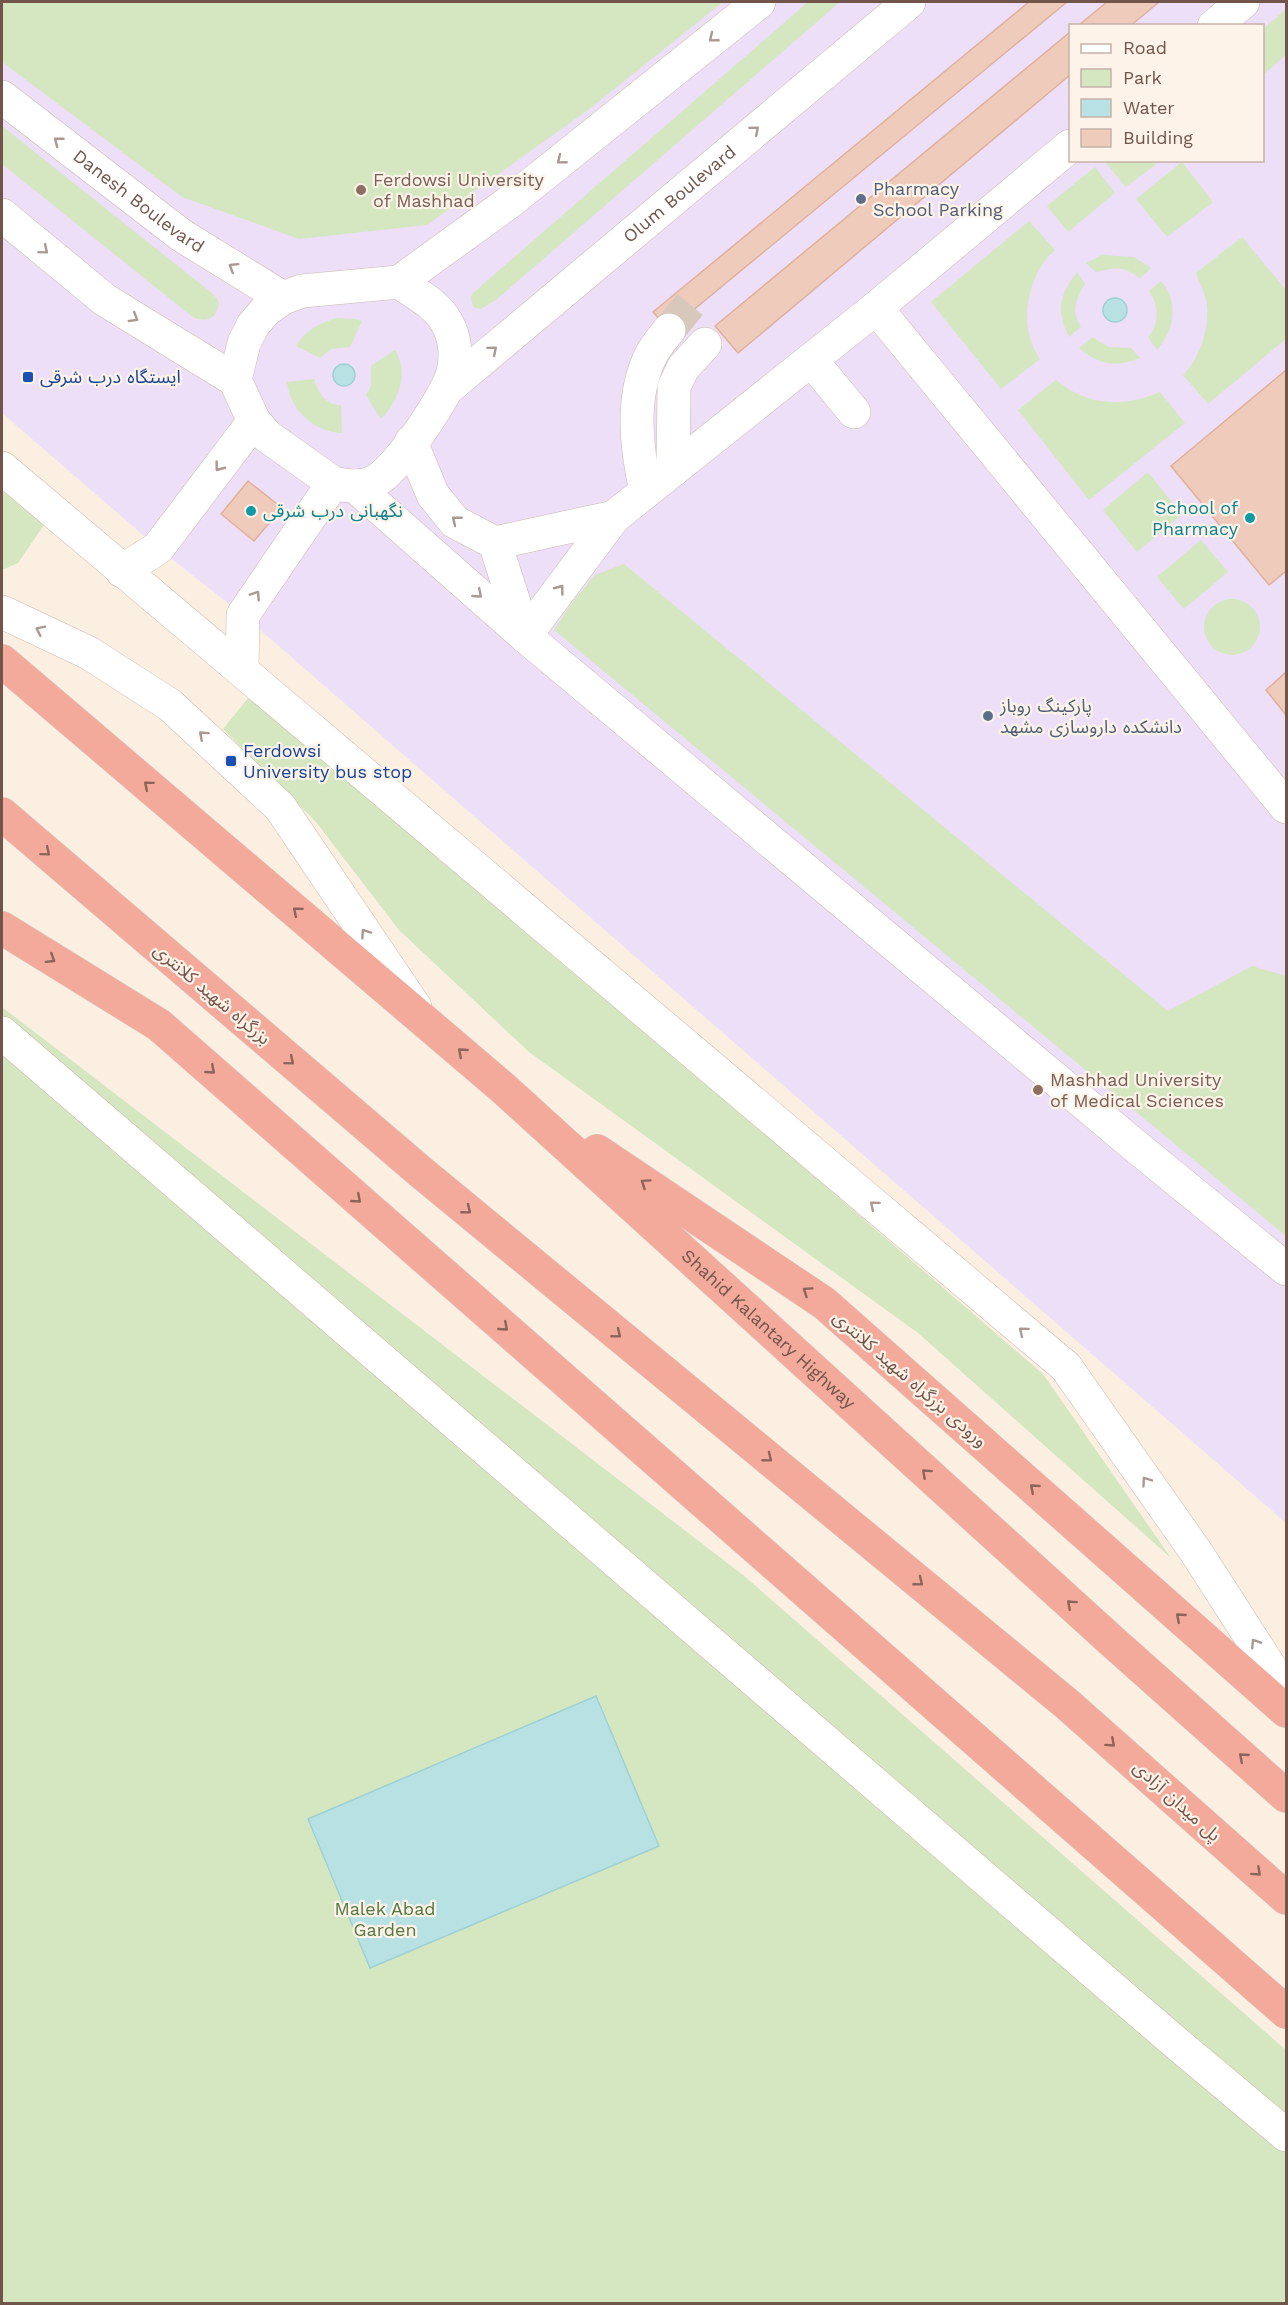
<svg xmlns="http://www.w3.org/2000/svg" width="1288" height="2305" font-family="'Work Sans','Noto Sans Arabic',sans-serif">
  <style>
    .education { fill: #ecdff7; fill-rule: evenodd }
    .green { fill: #d4e7c1 }
    .water { fill: #b8e1e3; stroke: #9ed1d4; stroke-width: 1.5 }
    .building { fill: #efcbbb; stroke: #e1b09c; stroke-width: 1.5 }
    .lines { fill: none; stroke-linecap: round; stroke-linejoin: round }
    .minor-tunnel { stroke: #d8c8bc; stroke-width: 33; stroke-dasharray: 33 16; stroke-linecap: butt }
    .minor-casing { stroke: #cdb8ac; stroke-width: 34 }
    .highway-casing { stroke: #d7cfcc; stroke-width: 34 }
    .minor { stroke: #fff; stroke-width: 33 }
    .highway { stroke: #f3aa9b; stroke-width: 33 }
    .oneway { stroke: #aa9892 }
    .oneway2 { stroke: #8b655a }
    .education-dot { fill: #8d6e63; stroke: #fef3e8; stroke-width: 2 }
    .service-dot { fill: #5c6f8a; stroke: #fef3e8; stroke-width: 2 }
    .transit-dot { fill: #1a4fb4; stroke: #fef3e8; stroke-width: 2 }
    .culture-dot { fill: #0f9aa8; stroke: #fef3e8; stroke-width: 2 }
    .labels { text-anchor: middle; stroke-width: 4.5; stroke-linejoin: round; paint-order: stroke }
    .education-label { font-size: 18px; fill: #785e54; stroke: #fef3e8; text-anchor: start }
    .service-label { font-size: 18px; fill: #4e5e75; stroke: #fef3e8; text-anchor: start }
    .street-label { font-size: 18px; fill: #71544a; stroke: #fef3e8 }
    .transit-label { font-size: 18px; fill: #164399; stroke: #fef3e8; text-anchor: start }
    .culture-label { font-size: 18px; fill: #0d838f; stroke: #fef3e8; text-anchor: end }
    .park-label { font-size: 18px; fill: #567742; stroke: #fef3e8 }
  </style>
  <rect width="100%" height="100%" fill="#fbefe2"/>
  <path class="education" d="M2,2H1286V1523L243,615L158,548L2,413ZM1070,26H1262V160H1070Z"/>
  <g class="green">
    <polygon points="2,2 723,2 588,110 427,225 299,239 182,197 2,62"/>
    <polygon points="808,2 840,2 496,300 481,309 473,307 471,298 473,293"/>
    <polygon points="1286,9 1286,55 1263,75 1263,29"/>
    <path d="M2,126L213,294L219,302C217,317 209,323 194,318L2,164Z"/>
    <polygon points="1104,161 1160,161 1126,187"/>
    <polygon points="1182,162 1213,202 1167,237 1136,199"/>
    <polygon points="1095,167 1115,193 1068,232 1047,206"/>
    <path d="M1029,221L1055,250C1027,274 1017,328 1040,359L1001,389L931,302Z"/>
    <path d="M1242,237L1286,290V339L1208,404L1183,375C1201,357 1211,324 1206,300C1204,291 1199,282 1196,273Z"/>
    <path d="M1102,255L1134,257L1151,268L1140,278C1123,266 1116,267 1096,272L1086,263Z"/>
    <path d="M1077,272L1085,284C1076,298 1071,312 1081,327L1069,337C1056,310 1059,296 1077,272Z"/>
    <path d="M1161,281C1179,302 1175,329 1157,350L1148,337C1160,324 1159,305 1149,291Z"/>
    <path d="M336,318L355,319L362,321L350,347L331,349L320,358L296,346C305,330 319,324 336,318Z"/>
    <path d="M1092,337L1109,347L1131,348L1140,358C1116,368 1099,365 1079,348Z"/>
    <path d="M395,350C409,373 399,401 381,419L366,395L371,386V366Z"/>
    <path d="M314,379C318,393 326,405 341,405L342,433C314,432 290,410 287,382Z"/>
    <path d="M1056,380C1087,406 1123,408 1160,392L1185,423L1089,500L1018,410Z"/>
    <polygon points="1148,472 1182,515 1137,552 1103,510"/>
    <polygon points="2,484 46,522 18,563 2,570"/>
    <polygon points="1201,540 1228,572 1184,609 1157,577"/>
    <polygon points="624,564 1168,1011 1252,966 1286,976 1286,1236 554,630 571,604 595,575"/>
    <circle cx="1232" cy="627" r="28"/>
    <polygon points="253,692 1043,1374 1171,1558 918,1333 529,1052 399,930 316,822 223,729"/>
    <polygon points="2,1007 743,1575 1286,2050 1286,2303 2,2303"/>
  </g>
  <g class="water">
    <circle cx="1115" cy="310" r="12"/>
    <circle cx="344" cy="375" r="11"/>
    <polygon points="596,1696 659,1846 370,1968 308,1819"/>
  </g>
  <g class="building">
    <polygon points="1029,2 1067,2 669,330 653,312"/>
    <polygon points="1107,2 1159,2 1130,26 1078,26"/>
    <polygon points="1070,32 1070,75 738,353 715,326"/>
    <polygon points="1286,370 1286,571 1269,585 1171,466"/>
    <polygon points="248,481 282,508 254,541 221,514"/>
    <polygon points="1286,672 1286,715 1266,690"/>
  </g>
  <g class="lines">
    <polyline class="minor-tunnel" points="669,330 697,296"/>
    <g class="minor-casing">
      <g id="minor">
        <polyline points="1214,26 1243,2"/>
        <path id="s1" d="M2,97L181,235L283,298"/>
        <polyline points="2,215 105,300 235,380"/>
        <path d="M399,282C415,293 438,305 447,323C455,337 457,356 453,372C448,395 398,468 377,480C364,488 348,487 333,483L267,436L254,421L235,380L244,343L253,325L266,310L283,298L302,291Z"/>
        <polyline points="399,282 508,203 759,2"/>
        <polyline points="876,308 1286,807"/>
        <polyline points="811,360 854,412"/>
        <path id="s2" d="M448,388L909,2"/>
        <polyline points="411,442 433,495 455,522 495,543 524,634"/>
        <polyline points="2,468 1066,1367 1196,1552 1286,1692"/>
        <polyline points="673,470 674,387 683,368 705,344"/>
        <polyline points="355,486 525,636 1139,1149 1286,1269"/>
        <path d="M646,491C636,447 630,395 652,353C657,345 663,337 669,330"/>
        <polyline points="614,517 876,308 1070,146"/>
        <polyline points="495,543 614,517 525,636"/>
        <polyline points="122,571 158,548 254,421"/>
        <polyline points="2,612 89,653 170,705 280,807 415,1007"/>
        <polyline points="242,670 243,615 333,483"/>
        <polyline points="2,1033 1175,2042 1286,2135"/>
      </g>
    </g>
    <g class="highway-casing">
      <g id="highway">
        <path id="s3" d="M2,661L503,1088L1114,1643L1286,1796"/>
        <polyline points="2,814 422,1173 1067,1704 1286,1898"/>
        <polyline points="2,928 159,1025 1286,2012"/>
        <polyline points="597,1151 824,1303 1286,1711"/>
      </g>
    </g>
    <use href="#minor" class="minor"/>
    <use href="#highway" class="highway"/>
  </g>
  <defs><path id="oneway-chevron" d="M-2-3.5L2.5 0L-2 3.5" fill="none" stroke-width="1.6" stroke-linecap="round" stroke-linejoin="round" transform="scale(1.5)"/></defs>
  <g class="oneway">
    <use href="#oneway-chevron" transform="translate(713 38) rotate(141)"/>
    <use href="#oneway-chevron" transform="translate(755 130) rotate(-40)"/>
    <use href="#oneway-chevron" transform="translate(58 141) rotate(-142)"/>
    <use href="#oneway-chevron" transform="translate(561 160) rotate(141)"/>
    <use href="#oneway-chevron" transform="translate(44 250) rotate(40)"/>
    <use href="#oneway-chevron" transform="translate(233 267) rotate(-148)"/>
    <use href="#oneway-chevron" transform="translate(134 318) rotate(31)"/>
    <use href="#oneway-chevron" transform="translate(493 350) rotate(-40)"/>
    <use href="#oneway-chevron" transform="translate(219 467) rotate(127)"/>
    <use href="#oneway-chevron" transform="translate(456 520) rotate(-141)"/>
    <use href="#oneway-chevron" transform="translate(560 589) rotate(-53)"/>
    <use href="#oneway-chevron" transform="translate(478 594) rotate(41)"/>
    <use href="#oneway-chevron" transform="translate(256 595) rotate(-56)"/>
    <use href="#oneway-chevron" transform="translate(40 630) rotate(-154)"/>
    <use href="#oneway-chevron" transform="translate(203 735) rotate(-138)"/>
    <use href="#oneway-chevron" transform="translate(365 933) rotate(-124)"/>
    <use href="#oneway-chevron" transform="translate(874 1205) rotate(-140)"/>
    <use href="#oneway-chevron" transform="translate(1023 1331) rotate(-140)"/>
    <use href="#oneway-chevron" transform="translate(1146 1481) rotate(-125)"/>
    <use href="#oneway-chevron" transform="translate(1255 1643) rotate(-123)"/>
  </g>
  <g class="oneway2">
    <use href="#oneway-chevron" transform="translate(148 785) rotate(-140)"/>
    <use href="#oneway-chevron" transform="translate(46 852) rotate(40)"/>
    <use href="#oneway-chevron" transform="translate(297 911) rotate(-140)"/>
    <use href="#oneway-chevron" transform="translate(51 959) rotate(32)"/>
    <use href="#oneway-chevron" transform="translate(462 1052) rotate(-139)"/>
    <use href="#oneway-chevron" transform="translate(290 1061) rotate(40)"/>
    <use href="#oneway-chevron" transform="translate(211 1070) rotate(41)"/>
    <use href="#oneway-chevron" transform="translate(645 1183) rotate(-146)"/>
    <use href="#oneway-chevron" transform="translate(357 1199) rotate(41)"/>
    <use href="#oneway-chevron" transform="translate(467 1210) rotate(39)"/>
    <use href="#oneway-chevron" transform="translate(807 1291) rotate(-146)"/>
    <use href="#oneway-chevron" transform="translate(504 1327) rotate(41)"/>
    <use href="#oneway-chevron" transform="translate(617 1334) rotate(39)"/>
    <use href="#oneway-chevron" transform="translate(768 1458) rotate(39)"/>
    <use href="#oneway-chevron" transform="translate(926 1473) rotate(-138)"/>
    <use href="#oneway-chevron" transform="translate(1034 1488) rotate(-139)"/>
    <use href="#oneway-chevron" transform="translate(919 1582) rotate(39)"/>
    <use href="#oneway-chevron" transform="translate(1071 1604) rotate(-138)"/>
    <use href="#oneway-chevron" transform="translate(1180 1617) rotate(-139)"/>
    <use href="#oneway-chevron" transform="translate(1111 1743) rotate(42)"/>
    <use href="#oneway-chevron" transform="translate(1243 1757) rotate(-139)"/>
    <use href="#oneway-chevron" transform="translate(1257 1872) rotate(42)"/>
  </g>
  <g class="education-dot">
    <circle cx="361" cy="190" r="6"/>
    <circle cx="1038" cy="1090" r="6"/>
  </g>
  <g class="service-dot">
    <circle cx="861" cy="199" r="6"/>
    <circle cx="988" cy="716" r="6"/>
  </g>
  <g class="transit-dot">
    <rect x="22" y="371" width="12" height="12" rx="3"/>
    <rect x="225" y="755" width="12" height="12" rx="3"/>
  </g>
  <g class="culture-dot">
    <circle cx="251" cy="511" r="6"/>
    <circle cx="1250" cy="518" r="6"/>
  </g>
  <g class="labels">
    <g class="education-label">
      <text x="373" y="186">Ferdowsi University<tspan x="373" dy="21">of Mashhad</tspan></text>
      <text x="1050" y="1086">Mashhad University<tspan x="1050" dy="21">of Medical Sciences</tspan></text>
    </g>
    <g class="service-label">
      <text x="873" y="195">Pharmacy<tspan x="873" dy="21">School Parking</tspan></text>
      <text x="1000" y="712">پارکینگ روباز<tspan x="1000" dy="21">دانشکده داروسازی مشهد</tspan></text>
    </g>
    <g class="street-label">
      <text dy="6" stroke="none"><textPath href="#s2" startOffset="302">Olum Boulevard</textPath></text>
      <text dy="6" stroke="none"><textPath href="#s1" startOffset="172">Danesh Boulevard</textPath></text>
      <text transform="translate(212 994) rotate(40)" y="6">بزرگراه شهید کلانتری</text>
      <text dy="6" stroke="none"><textPath href="#s3" startOffset="1017">Shahid Kalantary Highway</textPath></text>
      <text transform="translate(910 1379) rotate(41)" y="6">ورودی بزرگراه شهید کلانتری</text>
      <text transform="translate(1177 1801) rotate(42)" y="6">پل میدان آزادی</text>
    </g>
    <g class="transit-label">
      <text x="40" y="383">ایستگاه درب شرقی</text>
      <text x="243" y="757">Ferdowsi<tspan x="243" dy="21">University bus stop</tspan></text>
    </g>
    <g class="culture-label">
      <text x="1238" y="514">School of<tspan x="1238" dy="21">Pharmacy</tspan></text>
      <text x="263" y="517" text-anchor="start">نگهبانی درب شرقی</text>
    </g>
    <g class="park-label">
      <text x="385" y="1915">Malek Abad<tspan x="385" dy="21">Garden</tspan></text>
    </g>
  </g>
  <rect width="1288" height="2305" fill="none" stroke="#71544a" stroke-width="6"/>
  <rect x="1069" y="24" width="195" height="138" fill="#fef3e8" stroke="#c6b3a9" stroke-width="1.5"/>
  <rect x="1081" y="44" width="30" height="9" fill="#ffffff" stroke="#c6b3a9" stroke-width="1.5"/>
  <text x="1123" y="54" font-size="18" fill="#71544a">Road</text>
  <rect x="1081" y="69" width="30" height="18" fill="#d4e7c1" stroke="#c6b3a9" stroke-width="1.5"/>
  <text x="1123" y="84" font-size="18" fill="#71544a">Park</text>
  <rect x="1081" y="99" width="30" height="18" fill="#b8e1e3" stroke="#c6b3a9" stroke-width="1.5"/>
  <text x="1123" y="114" font-size="18" fill="#71544a">Water</text>
  <rect x="1081" y="129" width="30" height="18" fill="#efcbbb" stroke="#c6b3a9" stroke-width="1.5"/>
  <text x="1123" y="144" font-size="18" fill="#71544a">Building</text>
</svg>
